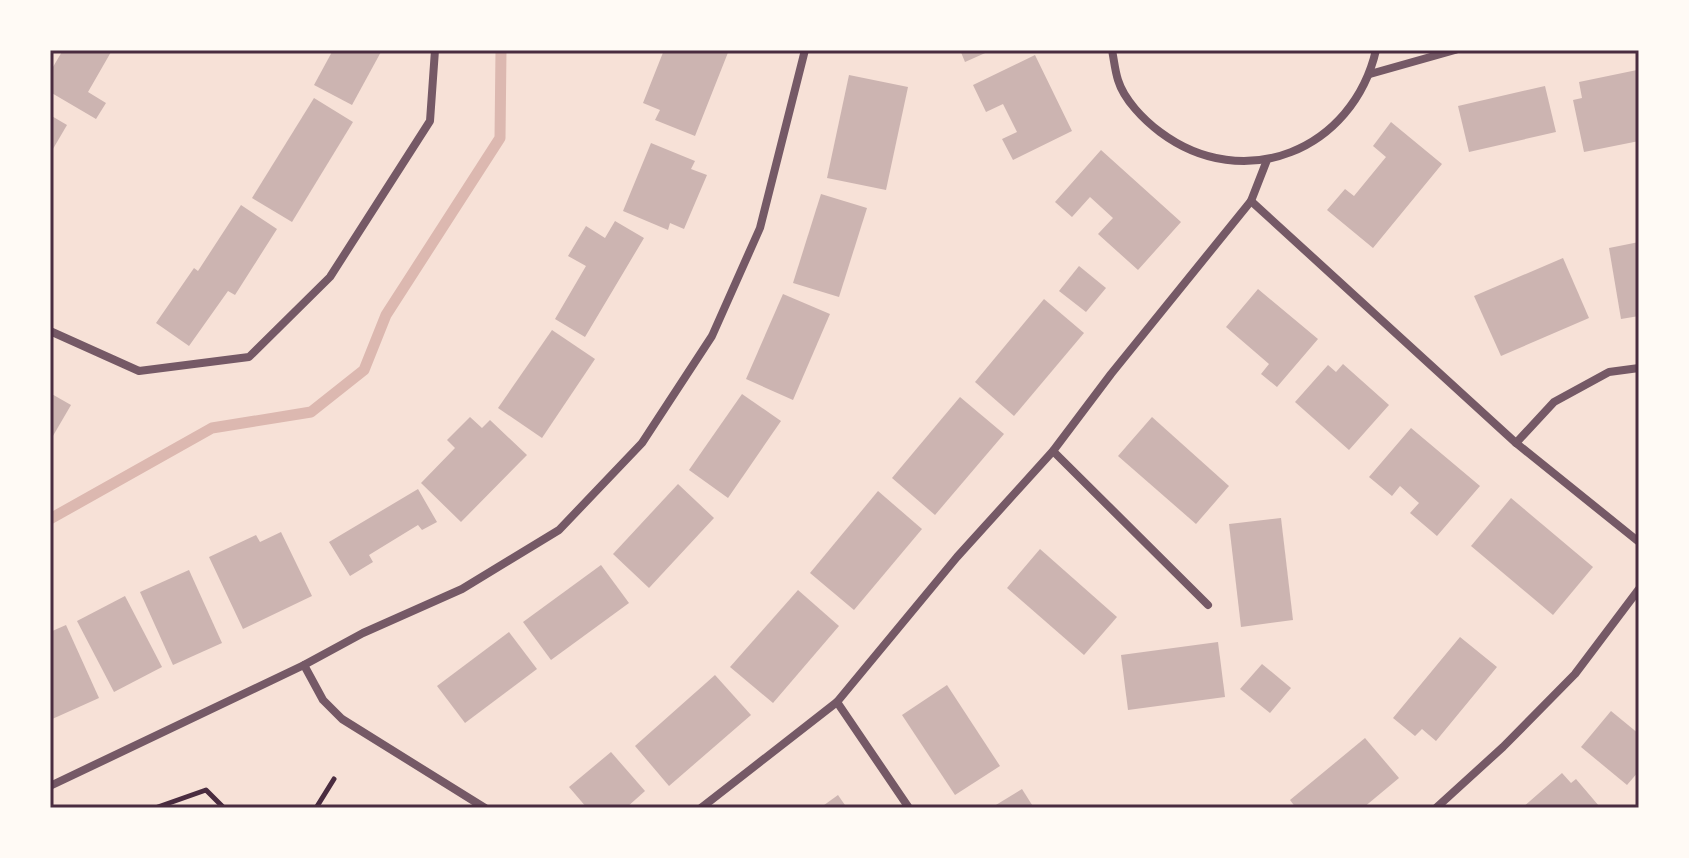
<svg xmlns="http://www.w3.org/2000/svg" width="1689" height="858" font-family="'Zilla Slab',serif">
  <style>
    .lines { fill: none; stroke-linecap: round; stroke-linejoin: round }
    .stream { stroke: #dcb8b0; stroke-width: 11 }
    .building { fill: #ccb4b1 }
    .path { stroke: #4a2c40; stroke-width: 5 }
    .minor { stroke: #755966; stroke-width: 8 }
    .neatline { fill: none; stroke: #4a2c40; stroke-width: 3 }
  </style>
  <rect width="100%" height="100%" fill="#f7e1d7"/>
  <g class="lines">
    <polyline class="stream" points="50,519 212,428 311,412 364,370 386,315 500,138 501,50"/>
  </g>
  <g class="building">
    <polygon points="63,50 107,50 111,52 88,92 106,103 96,119 50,92 50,72"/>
    <polygon points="333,50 382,50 352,105 314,85"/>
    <polygon points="664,50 729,50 695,136 655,120 660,110 643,103"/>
    <polygon points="960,50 992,50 965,62"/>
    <polygon points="1035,55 1072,131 1013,160 1002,139 1017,132 1003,104 986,112 973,85"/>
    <polygon points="1637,70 1639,141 1584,152 1573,100 1582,98 1579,82"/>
    <polygon points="849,75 908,87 886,190 827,178"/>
    <polygon points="1545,86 1556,132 1469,152 1458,106"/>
    <polygon points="314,98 353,122 292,222 252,198"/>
    <polygon points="50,115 67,125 50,154"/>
    <polygon points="1391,122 1442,164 1373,248 1327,210 1345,189 1354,196 1386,157 1373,146"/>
    <polygon points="651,143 695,161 691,169 707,175 684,229 670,223 668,230 623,211"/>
    <polygon points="1101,150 1181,222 1138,270 1098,234 1113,218 1090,197 1072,217 1055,202"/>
    <polygon points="821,194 867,208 839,297 793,283"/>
    <polygon points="241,205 277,229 235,295 228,291 189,346 156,323 194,268 198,271"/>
    <polygon points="615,221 644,238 585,337 555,319 586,266 568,256 586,226 605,238"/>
    <polygon points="1639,242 1639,316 1621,319 1609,248"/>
    <polygon points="1563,258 1589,318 1501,356 1474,296"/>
    <polygon points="1079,266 1106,288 1086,312 1059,291"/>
    <polygon points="1258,289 1318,339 1277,387 1261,374 1269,364 1226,327"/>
    <polygon points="783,294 830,314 793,400 746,379"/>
    <polygon points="1044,299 1084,333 1014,416 975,382"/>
    <polygon points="552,330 595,359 542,438 498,408"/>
    <polygon points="1343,364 1389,405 1349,450 1295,402 1328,365 1336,372"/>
    <polygon points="50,393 71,405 50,441"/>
    <polygon points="742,394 781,421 728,498 689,470"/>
    <polygon points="960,397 1004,434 935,515 892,478"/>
    <polygon points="470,417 482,428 490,420 527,455 461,522 421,483 455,448 447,440"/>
    <polygon points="1152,417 1229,486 1196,524 1118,456"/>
    <polygon points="1411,428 1480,486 1437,536 1410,513 1419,503 1410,495 1400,486 1392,496 1369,477"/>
    <polygon points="678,484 714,518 649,588 613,554"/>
    <polygon points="418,489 437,522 422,530 418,525 369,555 373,562 350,576 329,542"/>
    <polygon points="878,491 922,529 854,610 810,573"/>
    <polygon points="1511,498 1593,567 1553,615 1471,546"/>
    <polygon points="1281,518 1293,620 1241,627 1229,524"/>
    <polygon points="281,532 312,596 243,629 209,557 256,535 260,542"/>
    <polygon points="1040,549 1117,617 1084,655 1007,588"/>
    <polygon points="601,565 629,603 551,660 523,622"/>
    <polygon points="189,570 222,643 173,665 140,592"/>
    <polygon points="798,590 839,626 773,703 730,667"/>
    <polygon points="125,596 162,667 114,692 77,621"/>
    <polygon points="66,625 99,698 50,720 50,632"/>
    <polygon points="509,632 537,669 465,723 437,686"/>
    <polygon points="1460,637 1497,667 1436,741 1422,729 1415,736 1393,718"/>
    <polygon points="1218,642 1225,697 1128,710 1121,655"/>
    <polygon points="1262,664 1291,688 1270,713 1240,689"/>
    <polygon points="715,675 751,715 669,786 635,746"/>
    <polygon points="947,685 1000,766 955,795 902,715"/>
    <polygon points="1611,711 1639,734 1639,771 1627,785 1581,747"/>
    <polygon points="1365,738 1399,778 1363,808 1296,808 1290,800"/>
    <polygon points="611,752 645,791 626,808 587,808 569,787"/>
    <polygon points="1562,773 1571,783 1576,779 1599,806 1522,808"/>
    <polygon points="1022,789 1034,808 991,808"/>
    <polygon points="838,795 847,808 820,808"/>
  </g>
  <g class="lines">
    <g class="path">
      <polyline points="155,808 206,790 224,808"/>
      <polyline points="316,808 334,779"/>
    </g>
    <g class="minor">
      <path d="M1112,50C1114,60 1115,71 1118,80C1124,100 1144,120 1160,132C1244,195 1353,150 1376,50"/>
      <polyline points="1370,74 1455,50"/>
      <polyline points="1251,201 1516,443 1639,542"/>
      <polyline points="50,331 139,371 249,357 330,277 430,121 435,50"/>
      <polyline points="1516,443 1554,402 1609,372 1639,368"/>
      <polyline points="1053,451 1208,605"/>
      <polyline points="304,665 363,633 462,589 559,530 642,443 712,336 760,228 805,50"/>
      <polyline points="837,702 909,808"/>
      <polyline points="50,786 304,665 323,700 342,719 485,808"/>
      <polyline points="701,808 837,702 957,557 1053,451 1111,374 1251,201 1267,160"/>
      <polyline points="1436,808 1503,747 1575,674 1639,589"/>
    </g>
  </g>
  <rect width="1689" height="858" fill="none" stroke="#fffaf5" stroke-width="104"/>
  <rect x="52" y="52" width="1585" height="754" class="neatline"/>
</svg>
